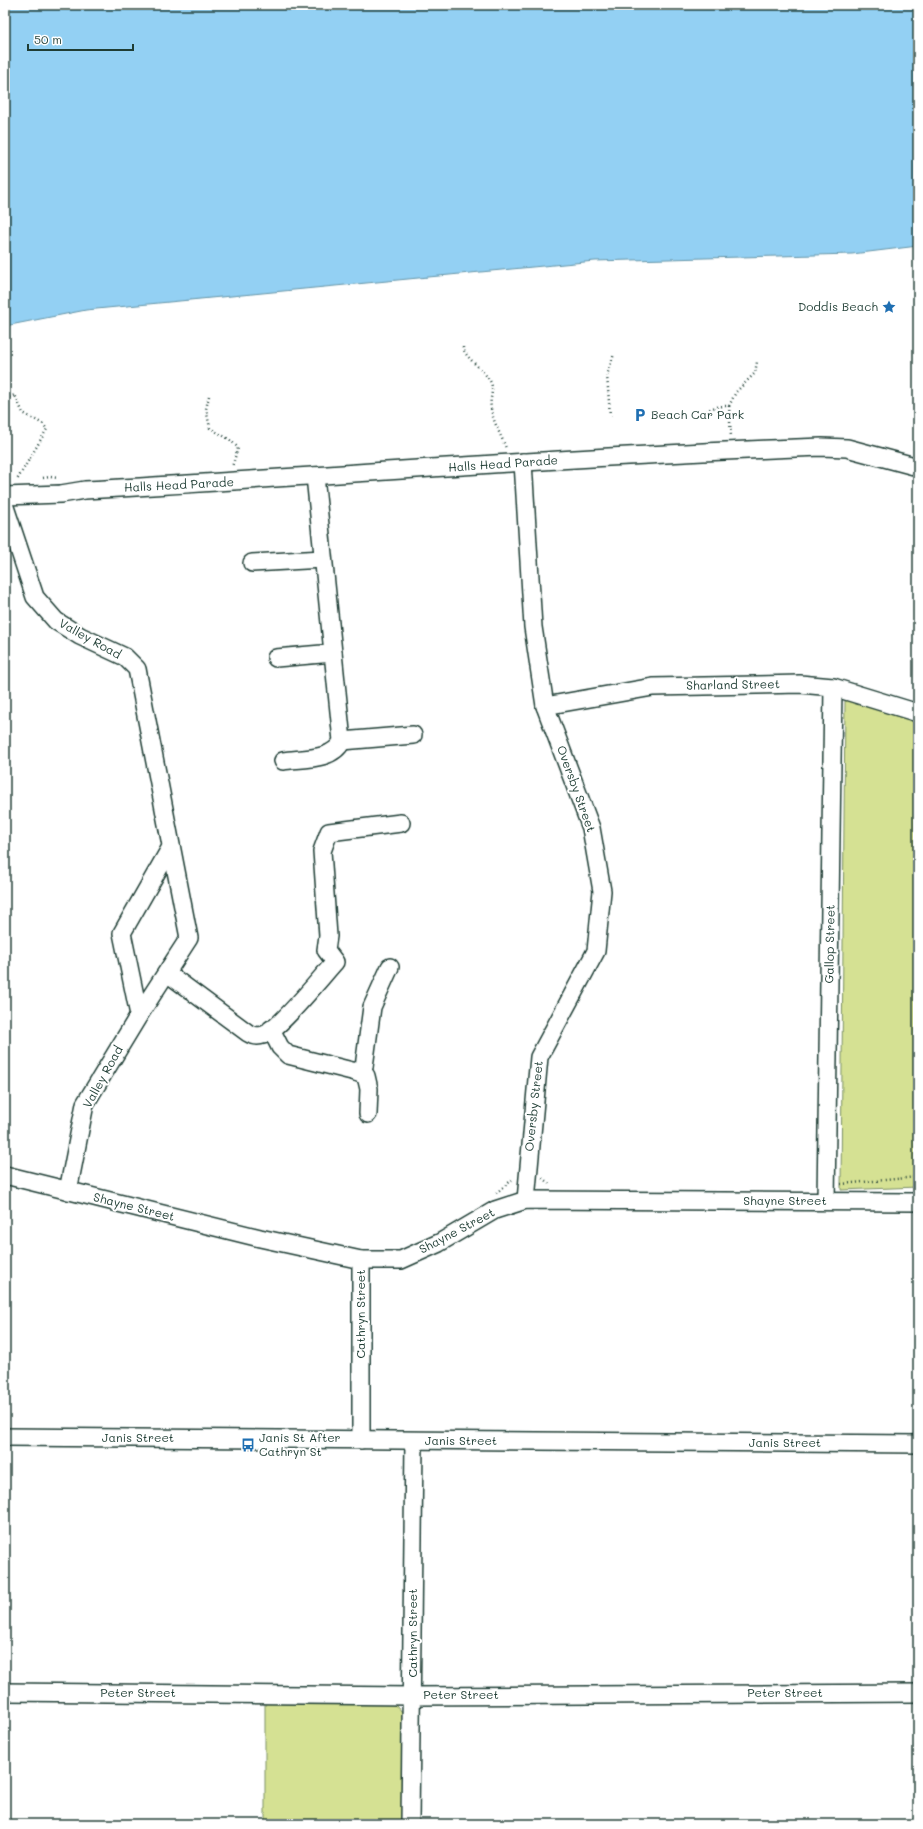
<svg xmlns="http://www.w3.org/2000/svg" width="923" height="1829" font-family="Mali,sans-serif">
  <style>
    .green { fill: #d5e193; stroke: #7a8f64 }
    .water { fill: #93d0f3; stroke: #6595a7 }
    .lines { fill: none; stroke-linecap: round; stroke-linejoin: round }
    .minor-casing { stroke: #1f3d34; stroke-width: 20 }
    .path { stroke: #1f3d34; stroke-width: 2.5; stroke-dasharray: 1 3; stroke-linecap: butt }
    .minor { stroke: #fff; stroke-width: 17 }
    .labels { text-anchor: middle; stroke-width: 4; stroke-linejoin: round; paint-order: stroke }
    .poi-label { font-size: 12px; fill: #1f3d34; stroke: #fff; text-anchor: start }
    .street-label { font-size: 12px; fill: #1f3d34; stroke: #fff }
  </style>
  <rect width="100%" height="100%" fill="#fff"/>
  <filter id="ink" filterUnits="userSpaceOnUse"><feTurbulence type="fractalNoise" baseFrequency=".025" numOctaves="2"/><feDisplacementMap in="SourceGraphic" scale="8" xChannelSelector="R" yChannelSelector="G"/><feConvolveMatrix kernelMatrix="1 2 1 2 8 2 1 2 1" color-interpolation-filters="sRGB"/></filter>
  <g filter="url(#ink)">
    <g class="green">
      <polygon points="845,697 918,720 918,1187 841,1190"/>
      <polygon points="265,1703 391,1704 396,1706 403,1714 404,1824 265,1824"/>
    </g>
    <polygon class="water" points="5,5 918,5 918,246 852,254 595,261 86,310 5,326"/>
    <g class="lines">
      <g class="minor-casing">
        <g id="minor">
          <polyline points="523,462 533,627 545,706 591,828 602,891 596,951 539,1057 526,1200"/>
          <path d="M5,496L61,494L85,490C331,476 576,456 822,447L847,448L918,467"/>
          <polyline points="5,507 35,597 56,621 80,636 125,657 137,669 189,938 139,1015 85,1104 68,1191"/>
          <polyline points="252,563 323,559"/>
          <polyline points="276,658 333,653"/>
          <polyline points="545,706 653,687 800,684 833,687 918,713"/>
          <polyline points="342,741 413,735"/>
          <path d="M283,761C302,758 333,761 342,741L315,476"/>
          <path d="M167,973L248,1033C253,1036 257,1037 263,1035C277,1032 323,975 335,962L326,950L328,936L322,851L329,832L401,823"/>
          <polyline points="139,1015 122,933 171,847"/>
          <polyline points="271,1029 280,1047 288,1055 356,1072 364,1067 372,1007 390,967"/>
          <polyline points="356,1072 366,1076 369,1089 368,1114"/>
          <polyline points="5,1175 260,1238 361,1260 401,1260 439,1243 495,1210 526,1200 918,1202"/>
          <polyline points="826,1201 833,687"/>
          <polyline points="361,1260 361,1440"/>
          <polyline points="5,1437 918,1444"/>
          <polyline points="5,1692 412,1696 918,1693"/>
          <polyline points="410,1824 414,1441"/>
        </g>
      </g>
      <g class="path">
        <path d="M463,347C464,357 484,370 490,381C495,390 489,398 491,408C493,422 501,435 506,448"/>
        <path d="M209,396L206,409L210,428C221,435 230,438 238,448L232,467"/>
        <polyline points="9,397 15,395 23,413 43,424 47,429 17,480"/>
        <polyline points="729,406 731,437"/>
        <path d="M703,414C710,407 719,406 729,406L736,392L755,373L757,362"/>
        <polyline points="610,416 607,375 614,354"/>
        <polyline points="43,478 50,477 58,478"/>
        <polyline points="542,1178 551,1185"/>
        <polyline points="841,1184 918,1177"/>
        <polyline points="496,1193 512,1180"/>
      </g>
      <use href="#minor" class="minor"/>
    </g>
  </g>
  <defs>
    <g id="sight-bare" transform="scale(1.08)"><path d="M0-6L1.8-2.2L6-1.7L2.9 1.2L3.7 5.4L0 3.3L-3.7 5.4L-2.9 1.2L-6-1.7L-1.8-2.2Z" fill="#1f6fb2" stroke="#fff" stroke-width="2.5" paint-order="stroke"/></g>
    <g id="parking-bare" transform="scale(1.08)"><path d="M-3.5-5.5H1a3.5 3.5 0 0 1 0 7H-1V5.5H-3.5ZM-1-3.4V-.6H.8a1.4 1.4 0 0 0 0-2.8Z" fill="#1f6fb2" stroke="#fff" stroke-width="2.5" paint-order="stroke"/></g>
    <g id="bus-bare" transform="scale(1.08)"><path d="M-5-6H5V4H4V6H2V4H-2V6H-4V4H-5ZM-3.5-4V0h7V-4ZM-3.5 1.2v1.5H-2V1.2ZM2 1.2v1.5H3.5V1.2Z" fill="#1f6fb2" stroke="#fff" stroke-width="2.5" paint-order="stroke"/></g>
  </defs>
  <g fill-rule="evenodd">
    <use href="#sight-bare" x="889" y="307"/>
    <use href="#parking-bare" x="640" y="415"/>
    <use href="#bus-bare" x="248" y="1445"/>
  </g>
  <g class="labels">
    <g class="poi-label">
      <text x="878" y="311" text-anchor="end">Doddis Beach</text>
      <text x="651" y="419">Beach Car Park</text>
      <text x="259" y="1442">Janis St After<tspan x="259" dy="14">Cathryn St</tspan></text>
    </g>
    <g class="street-label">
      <text transform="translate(503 464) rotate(-4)" y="4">Halls Head Parade</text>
      <text transform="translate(179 485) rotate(-3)" y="4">Halls Head Parade</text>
      <text transform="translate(90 639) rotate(29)" y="4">Valley Road</text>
      <text transform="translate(733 685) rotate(-1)" y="4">Sharland Street</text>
      <text transform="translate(576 789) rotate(70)" y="4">Oversby Street</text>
      <text transform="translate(830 944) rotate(-89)" y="4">Gallop Street</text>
      <text transform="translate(103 1077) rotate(-61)" y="4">Valley Road</text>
      <text transform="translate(534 1106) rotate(-84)" y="4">Oversby Street</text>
      <text x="785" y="1205">Shayne Street</text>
      <text transform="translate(134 1207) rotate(14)" y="4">Shayne Street</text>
      <text transform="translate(457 1231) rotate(-28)" y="4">Shayne Street</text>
      <text transform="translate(361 1314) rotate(-90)" y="4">Cathryn Street</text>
      <text x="138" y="1442">Janis Street</text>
      <text x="461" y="1445">Janis Street</text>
      <text x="785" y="1447">Janis Street</text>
      <text transform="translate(413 1633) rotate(-90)" y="4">Cathryn Street</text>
      <text x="138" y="1697">Peter Street</text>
      <text x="785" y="1697">Peter Street</text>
      <text x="461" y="1699">Peter Street</text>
    </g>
  </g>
  <rect width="923" height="1829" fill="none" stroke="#fff" stroke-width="20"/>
  <rect x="10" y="10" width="903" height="1809" fill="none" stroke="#1f3d34" stroke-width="1.5" filter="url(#ink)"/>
  <path d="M28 44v6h105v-6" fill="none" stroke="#1f3d34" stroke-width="2"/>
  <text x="34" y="44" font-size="12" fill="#1f3d34" stroke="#ffffff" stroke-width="3" paint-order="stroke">50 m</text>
</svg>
